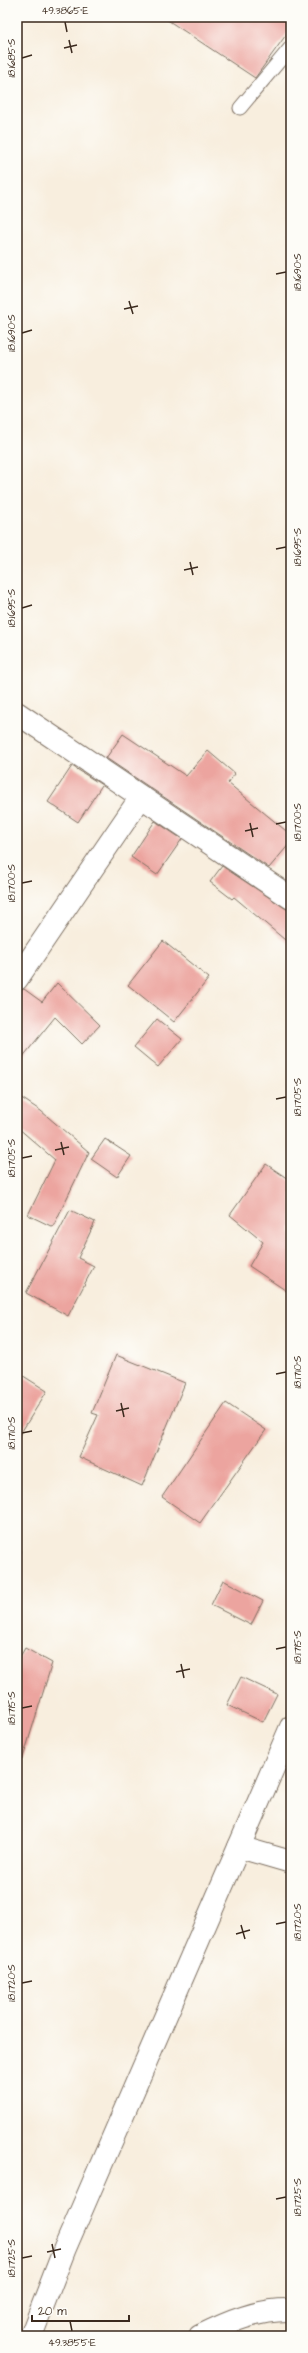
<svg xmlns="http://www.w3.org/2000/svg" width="308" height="2353" font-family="'Architects Daughter',sans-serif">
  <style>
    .building { fill: #eca49f }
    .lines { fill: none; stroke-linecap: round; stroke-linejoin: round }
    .service-casing { stroke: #7d6f61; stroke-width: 15 }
    .minor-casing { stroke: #7d6f61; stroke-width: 24 }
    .path { stroke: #7d6f61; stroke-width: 2.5; stroke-dasharray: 1 3; stroke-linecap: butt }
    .service { stroke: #fff; stroke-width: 13 }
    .minor { stroke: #fff; stroke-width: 22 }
    .ticks { fill: none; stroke: #3b2a1e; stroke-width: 1.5 }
    .neatline { fill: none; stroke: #3b2a1e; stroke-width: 1.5 }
    .ticks-label { font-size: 10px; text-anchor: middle; fill: #3b2a1e }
  </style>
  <rect width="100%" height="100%" fill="#fdfcf7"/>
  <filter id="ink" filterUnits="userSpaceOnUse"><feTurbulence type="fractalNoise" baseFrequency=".025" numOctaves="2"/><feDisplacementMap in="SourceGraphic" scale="8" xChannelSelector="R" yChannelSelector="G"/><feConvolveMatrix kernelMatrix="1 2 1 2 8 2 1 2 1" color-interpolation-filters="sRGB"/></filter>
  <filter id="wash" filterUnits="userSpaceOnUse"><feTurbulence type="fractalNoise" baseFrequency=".012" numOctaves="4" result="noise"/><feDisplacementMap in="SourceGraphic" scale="16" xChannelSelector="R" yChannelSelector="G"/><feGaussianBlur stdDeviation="0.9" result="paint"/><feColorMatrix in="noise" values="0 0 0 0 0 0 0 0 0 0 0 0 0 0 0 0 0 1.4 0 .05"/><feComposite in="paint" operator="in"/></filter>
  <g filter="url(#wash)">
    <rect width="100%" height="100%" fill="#f8eede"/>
    <g id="blocks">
      <g class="building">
        <polygon points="163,17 291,17 291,28 255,78"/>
        <polygon points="123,734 186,776 208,751 235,774 228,783 291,835 291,842 269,868 106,758"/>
        <polygon points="72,766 102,785 78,822 48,802"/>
        <polygon points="155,821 182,839 157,875 131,857"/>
        <polygon points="222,866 291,912 291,945 234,897 232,899 210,882"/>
        <polygon points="163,941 209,978 174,1022 128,985"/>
        <polygon points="57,983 100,1025 82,1044 55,1017 17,1064 17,991 24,989 42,1002"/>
        <polygon points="157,1019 182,1039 158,1067 134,1047"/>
        <polygon points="17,1095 41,1111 89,1152 53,1227 28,1215 55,1160 17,1127"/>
        <polygon points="105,1139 131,1156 117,1177 91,1159"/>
        <polygon points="266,1164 291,1181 291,1294 249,1266 263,1242 230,1215"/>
        <polygon points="70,1210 95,1222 78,1258 94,1266 68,1316 26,1293"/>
        <polygon points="116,1355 185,1383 142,1486 79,1457 98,1415 92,1413"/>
        <polygon points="17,1372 47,1391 17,1439"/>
        <polygon points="226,1403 266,1430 200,1523 162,1497"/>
        <polygon points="223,1580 263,1601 251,1625 211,1605"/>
        <polygon points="25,1648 52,1663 23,1758 17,1758 17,1662"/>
        <polygon points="241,1677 277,1694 263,1722 227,1705"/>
      </g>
    </g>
  </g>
  <g filter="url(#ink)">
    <use href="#blocks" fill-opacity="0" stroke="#7d6f61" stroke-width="1"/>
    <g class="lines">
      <g class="service-casing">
        <polyline id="service" points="240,108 291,47"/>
      </g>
      <g class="minor-casing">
        <g id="minor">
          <polyline points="17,713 291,898"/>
          <polyline points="17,979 141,797"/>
          <polyline points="239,1847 291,1862"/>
          <polyline points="31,2336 65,2248 291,1727"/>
          <path d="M200,2336C228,2322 259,2309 291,2310"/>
        </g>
      </g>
      <polyline class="path" points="17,1550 24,1553"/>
      <use href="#service" class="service"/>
      <use href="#minor" class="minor"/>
    </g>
  </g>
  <path class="ticks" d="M65,22L67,32M69,40L72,53M64,48L77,45M22,58L32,55M276,274L286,272M129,301L133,314M124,309L138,306M22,333L32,330M276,549L286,547M190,562L193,575M184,570L198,567M22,608L32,605M250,823L253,837M276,824L286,822M245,831L258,828M22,883L32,881M276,1099L286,1097M61,1142L64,1155M55,1150L69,1147M22,1158L32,1156M276,1374L286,1372M121,1403L124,1417M116,1411L129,1408M22,1433L32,1431M276,1649L286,1647M181,1664L184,1678M176,1672L190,1669M22,1708L32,1706M276,1924L286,1922M241,1925L245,1939M236,1934L250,1930M22,1983L32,1981M276,2199L286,2197M52,2244L55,2258M47,2252L61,2249M22,2258L32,2256M70,2321L72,2331"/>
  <rect width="308" height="2353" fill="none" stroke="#fdfcf7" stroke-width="44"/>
  <path d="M32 2315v6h97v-6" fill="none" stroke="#3b2a1e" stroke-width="2"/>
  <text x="38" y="2315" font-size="12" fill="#3b2a1e" stroke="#fdfcf7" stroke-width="3" paint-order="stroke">20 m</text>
  <rect x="22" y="22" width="264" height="2309" class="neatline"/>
  <g class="ticks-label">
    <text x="65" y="14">49.3865°E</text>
    <text transform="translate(11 58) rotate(-90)" y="4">18.1685°S</text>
    <text transform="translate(297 272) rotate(-90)" y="4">18.1690°S</text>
    <text transform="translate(11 333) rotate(-90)" y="4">18.1690°S</text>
    <text transform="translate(297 547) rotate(-90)" y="4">18.1695°S</text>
    <text transform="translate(11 608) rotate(-90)" y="4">18.1695°S</text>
    <text transform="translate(297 822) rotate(-90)" y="4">18.1700°S</text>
    <text transform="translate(11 883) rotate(-90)" y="4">18.1700°S</text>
    <text transform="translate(297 1097) rotate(-90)" y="4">18.1705°S</text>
    <text transform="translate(11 1158) rotate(-90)" y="4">18.1705°S</text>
    <text transform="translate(297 1372) rotate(-90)" y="4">18.1710°S</text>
    <text transform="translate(11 1433) rotate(-90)" y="4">18.1710°S</text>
    <text transform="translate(297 1647) rotate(-90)" y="4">18.1715°S</text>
    <text transform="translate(11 1708) rotate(-90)" y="4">18.1715°S</text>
    <text transform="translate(297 1922) rotate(-90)" y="4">18.1720°S</text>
    <text transform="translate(11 1983) rotate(-90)" y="4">18.1720°S</text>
    <text transform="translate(297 2197) rotate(-90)" y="4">18.1725°S</text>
    <text transform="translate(11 2258) rotate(-90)" y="4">18.1725°S</text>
    <text x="72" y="2346">49.3855°E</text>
  </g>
</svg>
